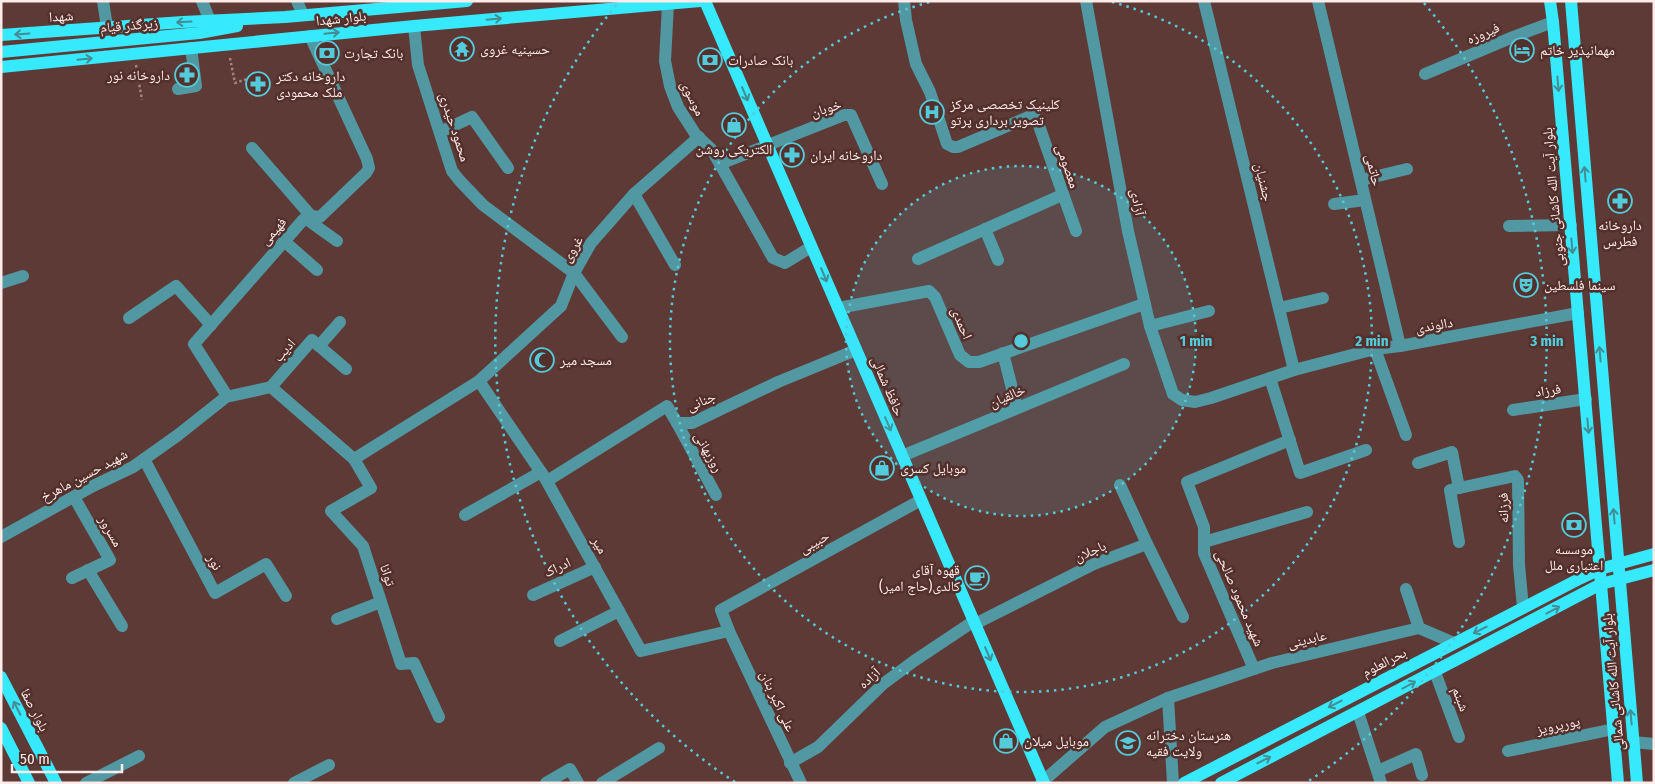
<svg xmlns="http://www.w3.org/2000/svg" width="1655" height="784" font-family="'Fira Sans Condensed','Noto Naskh Arabic',sans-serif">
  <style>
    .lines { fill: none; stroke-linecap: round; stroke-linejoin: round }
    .path { stroke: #a28582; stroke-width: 2.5; stroke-dasharray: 2.5 2.5; stroke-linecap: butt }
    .minor { stroke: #5198a2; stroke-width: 12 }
    .major { stroke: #37e9fd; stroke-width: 12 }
    .oneway { stroke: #458c94 }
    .ring { fill: none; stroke: #53cbda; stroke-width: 2.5; stroke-dasharray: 2.5 5 }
    .labels { text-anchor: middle; stroke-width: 5; stroke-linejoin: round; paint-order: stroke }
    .street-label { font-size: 14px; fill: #ffecea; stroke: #53302c }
    .poi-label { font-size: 14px; fill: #ffecea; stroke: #53302c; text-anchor: start }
    .centre { fill: #53cbda; stroke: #53302c; stroke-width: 2.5 }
    .ring-label { font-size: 15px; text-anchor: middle; font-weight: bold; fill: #53cbda; stroke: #53302c; stroke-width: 5; stroke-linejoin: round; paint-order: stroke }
  </style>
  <rect width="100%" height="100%" fill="#5e3a36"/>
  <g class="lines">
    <g class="path">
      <polyline points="230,58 235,83 253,77"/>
      <polyline points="136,65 142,100"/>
    </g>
    <g class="minor">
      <polyline points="103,1 107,27"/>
      <polyline points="202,1 210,21"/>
      <polyline points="297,1 303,15"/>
      <polyline points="904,1 906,20 916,64 930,92 947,144 953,147 958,147 1033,115 1037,120 1076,231"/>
      <polyline points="1086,1 1128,231 1150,326 1173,394 1182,400 1195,402 1211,398 1294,370 1375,349 1400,346 1578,313"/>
      <polyline points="1204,1 1294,370"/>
      <polyline points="1318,1 1400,346"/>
      <polyline points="668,4 665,61 670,86 678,107 696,135 712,150 773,258 785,263 811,247"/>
      <polyline points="414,26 418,65 452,171 460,181 483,205 574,273 622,337"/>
      <polyline points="1425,74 1513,37 1553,22"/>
      <polyline points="178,89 196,86 191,48"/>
      <polyline points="440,132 472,117 508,168"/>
      <polyline points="252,148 311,216"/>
      <polyline points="720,164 844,115 851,115 882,184"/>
      <polyline points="1361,180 1407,169"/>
      <polyline points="634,194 675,265"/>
      <polyline points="1334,204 1365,200"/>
      <polyline points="305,218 337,241"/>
      <polyline points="1509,226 1571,225"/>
      <polyline points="985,229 998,260"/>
      <polyline points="284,241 317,270"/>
      <polyline points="918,259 1062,195"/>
      <polyline points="1,283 23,276"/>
      <polyline points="838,308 929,291 935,297 960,355 969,362 979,362 1144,304"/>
      <polyline points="1279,308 1323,298"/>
      <polyline points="129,318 176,286 211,325"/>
      <polyline points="1150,326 1209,311"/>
      <polyline points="319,346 346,369"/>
      <polyline points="1375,349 1406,435"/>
      <polyline points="1003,353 1017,408"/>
      <polyline points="1270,378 1300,473 1366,450"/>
      <polyline points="479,381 545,478 641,651 729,631"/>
      <polyline points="271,387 312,340 319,346 340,322"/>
      <polyline points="227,396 194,344 303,220 311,216 320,217 366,173 369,168 367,159 310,36"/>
      <polyline points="1513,410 1586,399"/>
      <polyline points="677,423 716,495"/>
      <polyline points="902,456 1124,364"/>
      <polyline points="144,459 215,593 266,564 286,596"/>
      <polyline points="354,459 371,488 331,511 363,546 401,664 414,663 439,717"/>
      <polyline points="1418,463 1452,452 1459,488"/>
      <polyline points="547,481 667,406 677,423 692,423 778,382 856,350"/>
      <polyline points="1120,485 1147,544 1183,617"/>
      <polyline points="465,515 541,472"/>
      <polyline points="1,537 93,486 133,467 178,435 226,397 271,387 354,459 479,381 561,306 574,273 591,243 634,194 699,137"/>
      <polyline points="1204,542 1307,512"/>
      <polyline points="1459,542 1450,490 1515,476 1518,480 1519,565 1523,608"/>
      <polyline points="88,570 122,626"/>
      <polyline points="72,578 110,560 74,497"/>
      <polyline points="1406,589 1419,628"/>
      <polyline points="533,595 595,567"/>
      <polyline points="337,619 381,602"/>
      <polyline points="975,624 1094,564 1147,544"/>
      <polyline points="560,641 619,611"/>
      <polyline points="1254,669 1204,553 1204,527 1187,482 1290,440"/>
      <polyline points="1435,672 1459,737"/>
      <polyline points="1168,698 1173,783"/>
      <polyline points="1358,712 1381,783"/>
      <polyline points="1633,742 1654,744"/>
      <polyline points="1508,751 1614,729"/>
      <polyline points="790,763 818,747 883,684 914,661 974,621"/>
      <polyline points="1378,771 1416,754 1422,775"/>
      <polyline points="86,783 139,756"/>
      <polyline points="294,783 329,765"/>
      <polyline points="546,783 570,769 578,783"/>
      <polyline points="602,783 659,748"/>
      <polyline points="801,783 729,631 721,610 921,500"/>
      <polyline points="1041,783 1105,727 1168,698 1272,663 1419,628 1454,643"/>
    </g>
    <g class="major">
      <polyline points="705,1 1044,783"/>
      <polyline points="1550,1 1553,22 1618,783"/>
      <polyline points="1571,1 1637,783"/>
      <polyline points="1,35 183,22 285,17 467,1"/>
      <polyline points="1,52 199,33 237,26"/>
      <polyline points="1,67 414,26 700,1"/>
      <polyline points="1,677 56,783"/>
      <polyline points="1,728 29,783"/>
      <polyline points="1184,783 1581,578 1600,569 1654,554"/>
      <polyline points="1221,783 1601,584 1654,570"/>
    </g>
  </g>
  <defs><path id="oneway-shaft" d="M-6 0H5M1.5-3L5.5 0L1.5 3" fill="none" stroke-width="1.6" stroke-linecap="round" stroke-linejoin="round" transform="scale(1.25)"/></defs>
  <g class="oneway">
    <use href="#oneway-shaft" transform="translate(494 19) rotate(-5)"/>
    <use href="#oneway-shaft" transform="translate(184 22) rotate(177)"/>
    <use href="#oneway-shaft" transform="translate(332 33) rotate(-6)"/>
    <use href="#oneway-shaft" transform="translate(22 34) rotate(176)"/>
    <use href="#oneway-shaft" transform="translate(85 59) rotate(-6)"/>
    <use href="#oneway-shaft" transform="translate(1558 84) rotate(85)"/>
    <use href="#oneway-shaft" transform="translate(745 94) rotate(67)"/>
    <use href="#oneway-shaft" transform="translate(1585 174) rotate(-95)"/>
    <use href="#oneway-shaft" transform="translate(1572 246) rotate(85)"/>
    <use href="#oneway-shaft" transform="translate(824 275) rotate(67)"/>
    <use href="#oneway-shaft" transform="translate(1600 354) rotate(-95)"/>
    <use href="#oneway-shaft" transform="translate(888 424) rotate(67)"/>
    <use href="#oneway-shaft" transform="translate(1588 426) rotate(85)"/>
    <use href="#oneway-shaft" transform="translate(1614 516) rotate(-95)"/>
    <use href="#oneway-shaft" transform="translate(1553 610) rotate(-28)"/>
    <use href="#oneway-shaft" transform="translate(1480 630) rotate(153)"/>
    <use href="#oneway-shaft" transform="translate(988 654) rotate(67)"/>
    <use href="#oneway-shaft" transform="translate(1409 685) rotate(-28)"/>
    <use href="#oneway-shaft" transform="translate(1335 704) rotate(153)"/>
    <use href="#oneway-shaft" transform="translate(17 708) rotate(-117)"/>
    <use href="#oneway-shaft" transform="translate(1631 717) rotate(-95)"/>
    <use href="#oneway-shaft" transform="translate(1264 760) rotate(-27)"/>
  </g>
  <circle cx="1021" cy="341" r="175" fill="#53cbda" fill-opacity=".12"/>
  <g class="ring">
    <circle cx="1021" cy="341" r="175"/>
    <path d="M1112 2A351 351 0 1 1 930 2"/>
    <path d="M735 782A526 526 0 0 1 618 3M1424 3A526 526 0 0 1 1307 782"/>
  </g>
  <defs>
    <g id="temple-ring" transform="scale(1.25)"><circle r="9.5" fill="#53302c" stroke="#53cbda" stroke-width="1.5"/><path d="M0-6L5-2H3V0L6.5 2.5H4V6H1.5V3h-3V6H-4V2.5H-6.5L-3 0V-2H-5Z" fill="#53cbda"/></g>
    <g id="hotel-ring" transform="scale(1.25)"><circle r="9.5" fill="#53302c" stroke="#53cbda" stroke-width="1.5"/><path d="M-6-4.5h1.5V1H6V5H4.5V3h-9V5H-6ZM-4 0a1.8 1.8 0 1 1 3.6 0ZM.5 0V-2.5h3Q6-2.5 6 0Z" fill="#53cbda"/></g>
    <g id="bank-ring" transform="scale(1.25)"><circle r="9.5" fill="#53302c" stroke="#53cbda" stroke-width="1.5"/><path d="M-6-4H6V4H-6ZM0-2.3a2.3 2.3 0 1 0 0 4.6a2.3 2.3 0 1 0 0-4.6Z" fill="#53cbda"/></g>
    <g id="pharmacy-ring" transform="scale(1.25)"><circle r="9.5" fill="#53302c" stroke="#53cbda" stroke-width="1.5"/><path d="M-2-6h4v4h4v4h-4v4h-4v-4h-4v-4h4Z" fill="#53cbda"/></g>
    <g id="hospital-ring" transform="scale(1.25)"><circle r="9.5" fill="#53302c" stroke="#53cbda" stroke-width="1.5"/><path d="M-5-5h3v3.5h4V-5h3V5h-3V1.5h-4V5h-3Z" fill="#53cbda"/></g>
    <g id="shop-ring" transform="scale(1.25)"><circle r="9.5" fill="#53302c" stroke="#53cbda" stroke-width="1.5"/><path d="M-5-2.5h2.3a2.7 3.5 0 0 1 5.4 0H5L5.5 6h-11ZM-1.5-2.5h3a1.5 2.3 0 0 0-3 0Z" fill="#53cbda"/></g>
    <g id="theatre-ring" transform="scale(1.25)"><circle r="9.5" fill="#53302c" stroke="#53cbda" stroke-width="1.5"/><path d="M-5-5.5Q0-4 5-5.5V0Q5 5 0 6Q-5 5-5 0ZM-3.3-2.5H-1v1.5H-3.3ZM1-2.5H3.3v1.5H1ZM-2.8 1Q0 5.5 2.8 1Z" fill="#53cbda"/></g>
    <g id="mosque-ring" transform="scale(1.25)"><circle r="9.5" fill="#53302c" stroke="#53cbda" stroke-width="1.5"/><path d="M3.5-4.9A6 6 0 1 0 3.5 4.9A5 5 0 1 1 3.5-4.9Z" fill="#53cbda"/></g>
    <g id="cafe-ring" transform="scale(1.25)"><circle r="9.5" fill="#53302c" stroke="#53cbda" stroke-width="1.5"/><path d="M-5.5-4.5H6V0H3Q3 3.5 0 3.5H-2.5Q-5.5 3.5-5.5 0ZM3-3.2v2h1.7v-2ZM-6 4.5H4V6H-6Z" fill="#53cbda"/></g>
    <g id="school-ring" transform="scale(1.25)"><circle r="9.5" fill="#53302c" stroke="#53cbda" stroke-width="1.5"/><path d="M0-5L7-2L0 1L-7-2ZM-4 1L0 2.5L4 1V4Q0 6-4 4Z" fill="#53cbda"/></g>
  </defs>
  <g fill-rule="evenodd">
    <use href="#temple-ring" x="462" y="49"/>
    <use href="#hotel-ring" x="1522" y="50"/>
    <use href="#bank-ring" x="327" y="53"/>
    <use href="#bank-ring" x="710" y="60"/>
    <use href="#pharmacy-ring" x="187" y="75"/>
    <use href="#pharmacy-ring" x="258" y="84"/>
    <use href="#hospital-ring" x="932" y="112"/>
    <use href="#shop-ring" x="734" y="125"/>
    <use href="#pharmacy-ring" x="792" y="155"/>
    <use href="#pharmacy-ring" x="1620" y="201"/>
    <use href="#theatre-ring" x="1526" y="285"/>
    <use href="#mosque-ring" x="542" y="360"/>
    <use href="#shop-ring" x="882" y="468"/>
    <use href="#bank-ring" x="1574" y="525"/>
    <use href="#cafe-ring" x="977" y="578"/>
    <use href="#shop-ring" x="1006" y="741"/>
    <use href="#school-ring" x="1128" y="743"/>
  </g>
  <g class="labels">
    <g class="street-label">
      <text transform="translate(61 16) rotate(-4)" y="5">شهدا</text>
      <text transform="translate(341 18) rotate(-6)" y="5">بلوار شهدا</text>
      <text transform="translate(129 25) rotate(-5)" y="5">زیرگذر قیام</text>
      <text transform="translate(1483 33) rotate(-23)" y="5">فیروزه</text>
      <text transform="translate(693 98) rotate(64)" y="5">موسوی</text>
      <text transform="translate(826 108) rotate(-17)" y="5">خوبان</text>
      <text transform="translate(455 127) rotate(72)" y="5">محمود حیدری</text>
      <text transform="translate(1068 166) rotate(71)" y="5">معصومی</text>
      <text transform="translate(1374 170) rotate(77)" y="5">حاتمی</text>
      <text transform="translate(1264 182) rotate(76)" y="5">جشنیان</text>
      <text transform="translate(1553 197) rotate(-95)" y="5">بلوار آیت الله کاشانی جنوبی</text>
      <text transform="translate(1138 202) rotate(80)" y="5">آزادی</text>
      <text transform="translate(273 231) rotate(-48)" y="5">فهیمی</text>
      <text transform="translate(572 249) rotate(-59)" y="5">غروی</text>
      <text transform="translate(962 323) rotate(67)" y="5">احمدی</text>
      <text transform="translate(1434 325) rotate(-10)" y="5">دالوندی</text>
      <text transform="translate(284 350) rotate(-49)" y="5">ادیب</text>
      <text transform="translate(888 386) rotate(67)" y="5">حافظ شمالی</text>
      <text transform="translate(1548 390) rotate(-8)" y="5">فرزاد</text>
      <text transform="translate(1007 396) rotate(-23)" y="5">خالقیان</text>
      <text transform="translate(701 401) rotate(-22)" y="5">جنانی</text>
      <text transform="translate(709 452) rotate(61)" y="5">روزبهانی</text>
      <text transform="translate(84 475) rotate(-28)" y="5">شهید حسین ماهرخ</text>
      <text transform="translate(1503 508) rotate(-91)" y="5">فرزانه</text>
      <text transform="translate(111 531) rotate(60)" y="5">مسرور</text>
      <text transform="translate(814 542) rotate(-29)" y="5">حبیبی</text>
      <text transform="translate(600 545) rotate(61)" y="5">میر</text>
      <text transform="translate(1090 551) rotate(-23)" y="5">باجلان</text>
      <text transform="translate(215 562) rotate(62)" y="5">نور</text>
      <text transform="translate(557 567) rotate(-25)" y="5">ادراک</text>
      <text transform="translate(388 575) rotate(72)" y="5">توانا</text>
      <text transform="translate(1240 598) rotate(67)" y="5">شهید محمود صالحی</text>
      <text transform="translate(1307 639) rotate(-13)" y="5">عابدینی</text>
      <text transform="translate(1384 662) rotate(-27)" y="5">بحرالعلوم</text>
      <text transform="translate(869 678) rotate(-42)" y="5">آزاده</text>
      <text transform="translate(1613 682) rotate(-95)" y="5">بلوار آیت الله کاشانی شمالی</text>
      <text transform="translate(1461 699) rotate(70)" y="5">شبنم</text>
      <text transform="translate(778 701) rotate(65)" y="5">علی اکبر بنان</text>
      <text transform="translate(35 710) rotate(63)" y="5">بلوار صفا</text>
      <text transform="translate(1558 725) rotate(-12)" y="5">پورپرویز</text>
    </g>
    <g class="poi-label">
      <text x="480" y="54">حسینیه غروی</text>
      <text x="1540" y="55">مهمانپذیر خاتم</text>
      <text x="344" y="58">بانک تجارت</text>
      <text x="728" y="65">بانک صادرات</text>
      <text x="170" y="80" text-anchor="end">داروخانه نور</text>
      <text x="276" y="81">داروخانه دکتر<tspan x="276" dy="16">ملک محمودی</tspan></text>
      <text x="950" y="109">کلینیک تخصصی مرکز<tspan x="950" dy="16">تصویر برداری پرتو</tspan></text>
      <text x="734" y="154" text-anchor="middle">الکتریکی روشن</text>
      <text x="810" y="160">داروخانه ایران</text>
      <text x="1620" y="230" text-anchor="middle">داروخانه<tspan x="1620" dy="16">فطرس</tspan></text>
      <text x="1544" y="290">سینما فلسطین</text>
      <text x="560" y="365">مسجد میر</text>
      <text x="900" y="473">موبایل کسری</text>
      <text x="1574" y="554" text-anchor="middle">موسسه<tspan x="1574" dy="16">اعتباری ملل</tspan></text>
      <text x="960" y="575" text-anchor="end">قهوه آقای<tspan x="960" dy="16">کالدی(حاج امیر)</tspan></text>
      <text x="1146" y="740">هنرستان دخترانه<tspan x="1146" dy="16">ولایت فقیه</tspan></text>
      <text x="1024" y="746">موبایل میلان</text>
    </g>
  </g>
  <circle cx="1021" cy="341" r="8" class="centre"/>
  <g class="ring-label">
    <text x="1196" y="346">1 min</text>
    <text x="1372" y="346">2 min</text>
    <text x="1547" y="346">3 min</text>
  </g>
  <rect width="1655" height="784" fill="none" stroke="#ffecea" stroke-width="5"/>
  <path d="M12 764v8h110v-8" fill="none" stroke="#ffecea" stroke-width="2.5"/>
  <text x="20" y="764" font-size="15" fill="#ffecea" stroke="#53302c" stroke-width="4" paint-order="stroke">50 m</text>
</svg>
